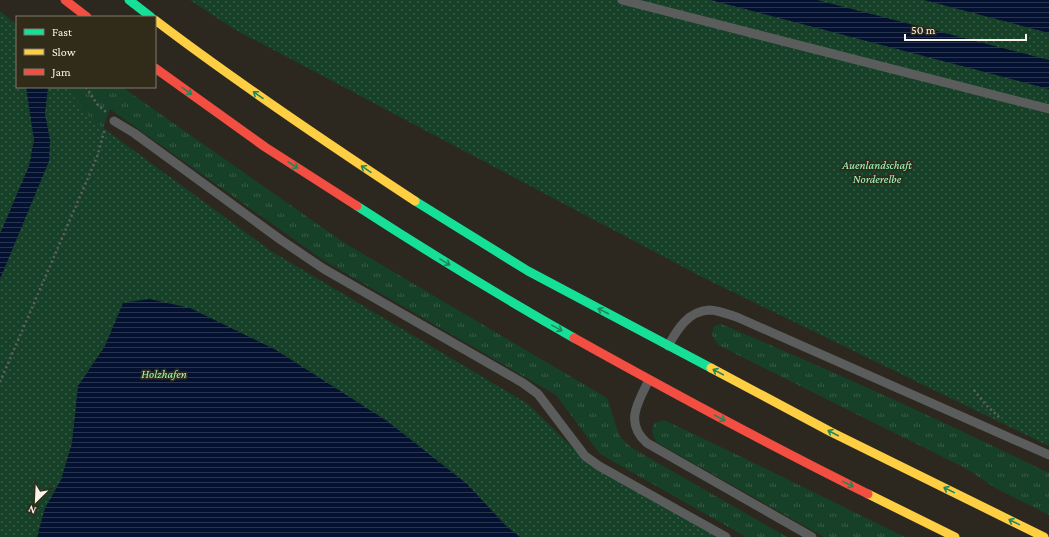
<svg xmlns="http://www.w3.org/2000/svg" width="1049" height="537" font-family="'Crimson Pro',serif">
  <style>
    .grass { fill: url(#grass-tufts) }
    .park { fill: url(#park-dots) }
    .water { fill: url(#water-rules) }
    .lines { fill: none; stroke-linecap: round; stroke-linejoin: round }
    .path { stroke: #61605f; stroke-width: 2.5; stroke-dasharray: 2 3; stroke-linecap: butt }
    .lane { stroke: #5b5d5d; stroke-width: 9 }
    .fast { stroke: #16e098; stroke-width: 9 }
    .slow { stroke: #ffcf43; stroke-width: 9 }
    .jam { stroke: #f24e42; stroke-width: 9 }
    .oneway { stroke: #248659 }
    .labels { text-anchor: middle; stroke-width: 3.5; stroke-linejoin: round; paint-order: stroke }
    .park-label { font-size: 12px; font-style: italic; fill: #99fdc0; stroke: #312b1a }
  </style>
  <defs>
    <pattern id="grass-tufts" width="24" height="20" patternUnits="userSpaceOnUse"><rect width="24" height="20" fill="#164028"/><path d="M3 7l-1-3M5 7V3M7 7l1-3M15 17l-1-3M17 17v-4M19 17l1-3" fill="none" stroke="#395c47"/></pattern>
    <pattern id="park-dots" width="8" height="8" patternUnits="userSpaceOnUse"><rect width="8" height="8" fill="#164028"/><path d="M2 2h.1M6 6h.1" fill="none" stroke="#395c47" stroke-width="1.8" stroke-linecap="round"/></pattern>
    <pattern id="water-rules" width="6" height="5" patternUnits="userSpaceOnUse"><rect width="6" height="5" fill="#041131"/><path d="M0 2.5h6" fill="none" stroke="#29344f"/></pattern>
  </defs>
  <rect width="100%" height="100%" fill="#2c281f"/>
  <g class="grass">
    <polygon points="48,87 122,87 343,242 607,398 620,437 632,448 787,537 746,537 600,454 556,395 323,260 110,109 74,206"/>
    <path d="M721,324C832,371 941,420 1049,473V515L997,489L965,468L718,345L712,335L714,326Z"/>
    <polygon points="664,420 746,459 905,537 824,537 656,442 652,432 654,423"/>
  </g>
  <g class="park">
    <polygon points="190,0 1049,0 1049,446 704,278 234,29"/>
    <polygon points="0,11 17,25 17,87 66,87 91,119 271,251 528,404 589,464 720,537 0,537"/>
  </g>
  <g class="water">
    <polygon points="711,0 817,0 1049,60 1049,89"/>
    <polygon points="924,0 1049,0 1049,33"/>
    <polygon points="26,87 48,87 45,114 50,140 49,161 0,279 0,234 29,166 34,140"/>
    <polygon points="149,299 190,308 276,350 387,421 467,484 506,526 520,537 37,537 45,508 61,480 72,443 78,386 105,346 123,303"/>
  </g>
  <g class="lines">
    <g class="path">
      <polyline points="86,87 97,104 107,113"/>
      <polyline points="0,382 97,157 104,132 106,129"/>
      <polyline points="974,390 986,405 1001,419"/>
    </g>
    <g class="lane">
      <polyline points="622,0 1049,109"/>
      <polyline points="114,121 134,133 281,240 324,269 523,383 538,394 585,456 599,466 726,537"/>
      <path d="M668,346C677,330 688,311 709,310C719,310 730,315 739,318L1049,455"/>
      <path d="M649,380C638,402 624,423 647,443L812,537"/>
    </g>
    <g class="fast">
      <polyline points="129,0 151,17"/>
      <polyline points="415,201 528,271 711,368"/>
      <path d="M357,206C428,252 500,296 574,338"/>
    </g>
    <g class="slow">
      <path d="M155,20C239,84 327,143 415,201"/>
      <polyline points="711,368 831,432 1044,537"/>
      <polyline points="868,494 955,537"/>
    </g>
    <g class="jam">
      <polyline points="65,0 87,17"/>
      <polyline points="155,68 265,147 357,206"/>
      <path d="M574,338C671,392 769,445 868,494"/>
    </g>
  </g>
  <defs><path id="oneway-shaft" d="M-6 0H5M1.5-3L5.5 0L1.5 3" fill="none" stroke-width="1.6" stroke-linecap="round" stroke-linejoin="round"/></defs>
  <g class="oneway">
    <use href="#oneway-shaft" transform="translate(187 91) rotate(36)"/>
    <use href="#oneway-shaft" transform="translate(258 95) rotate(-145)"/>
    <use href="#oneway-shaft" transform="translate(293 165) rotate(33)"/>
    <use href="#oneway-shaft" transform="translate(366 169) rotate(-146)"/>
    <use href="#oneway-shaft" transform="translate(445 262) rotate(31)"/>
    <use href="#oneway-shaft" transform="translate(603 311) rotate(-152)"/>
    <use href="#oneway-shaft" transform="translate(557 328) rotate(29)"/>
    <use href="#oneway-shaft" transform="translate(718 372) rotate(-152)"/>
    <use href="#oneway-shaft" transform="translate(720 418) rotate(28)"/>
    <use href="#oneway-shaft" transform="translate(833 433) rotate(-153)"/>
    <use href="#oneway-shaft" transform="translate(848 484) rotate(26)"/>
    <use href="#oneway-shaft" transform="translate(949 490) rotate(-154)"/>
    <use href="#oneway-shaft" transform="translate(1014 522) rotate(-154)"/>
  </g>
  <g class="labels">
    <g class="park-label">
      <text x="877" y="169">Auenlandschaft<tspan x="877" dy="14">Norderelbe</tspan></text>
      <text x="164" y="378">Holzhafen</text>
    </g>
  </g>
  <rect x="16" y="16" width="140" height="72" fill="#312b1a" stroke="#817b6d"/>
  <rect x="24" y="29" width="20" height="6" fill="#16e098" stroke="#817b6d"/>
  <text x="52" y="36" font-size="12" fill="#f9f4ea">Fast</text>
  <rect x="24" y="49" width="20" height="6" fill="#ffcf43" stroke="#817b6d"/>
  <text x="52" y="56" font-size="12" fill="#f9f4ea">Slow</text>
  <rect x="24" y="69" width="20" height="6" fill="#f24e42" stroke="#817b6d"/>
  <text x="52" y="76" font-size="12" fill="#f9f4ea">Jam</text>
  <g transform="translate(36 501) rotate(204)" stroke="#312b1a" stroke-width="3" paint-order="stroke">
  <path d="M0-3L7 15L0 10L-7 15Z" fill="#f9f4ea"/>
  <text y="-6" font-size="11" font-weight="bold" text-anchor="middle" fill="#f9f4ea">N</text>
  </g>
  <path d="M905 34v6h121v-6" fill="none" stroke="#f9f4ea" stroke-width="2"/>
  <text x="911" y="34" font-size="12" fill="#f9f4ea" stroke="#312b1a" stroke-width="3" paint-order="stroke">50 m</text>
</svg>
